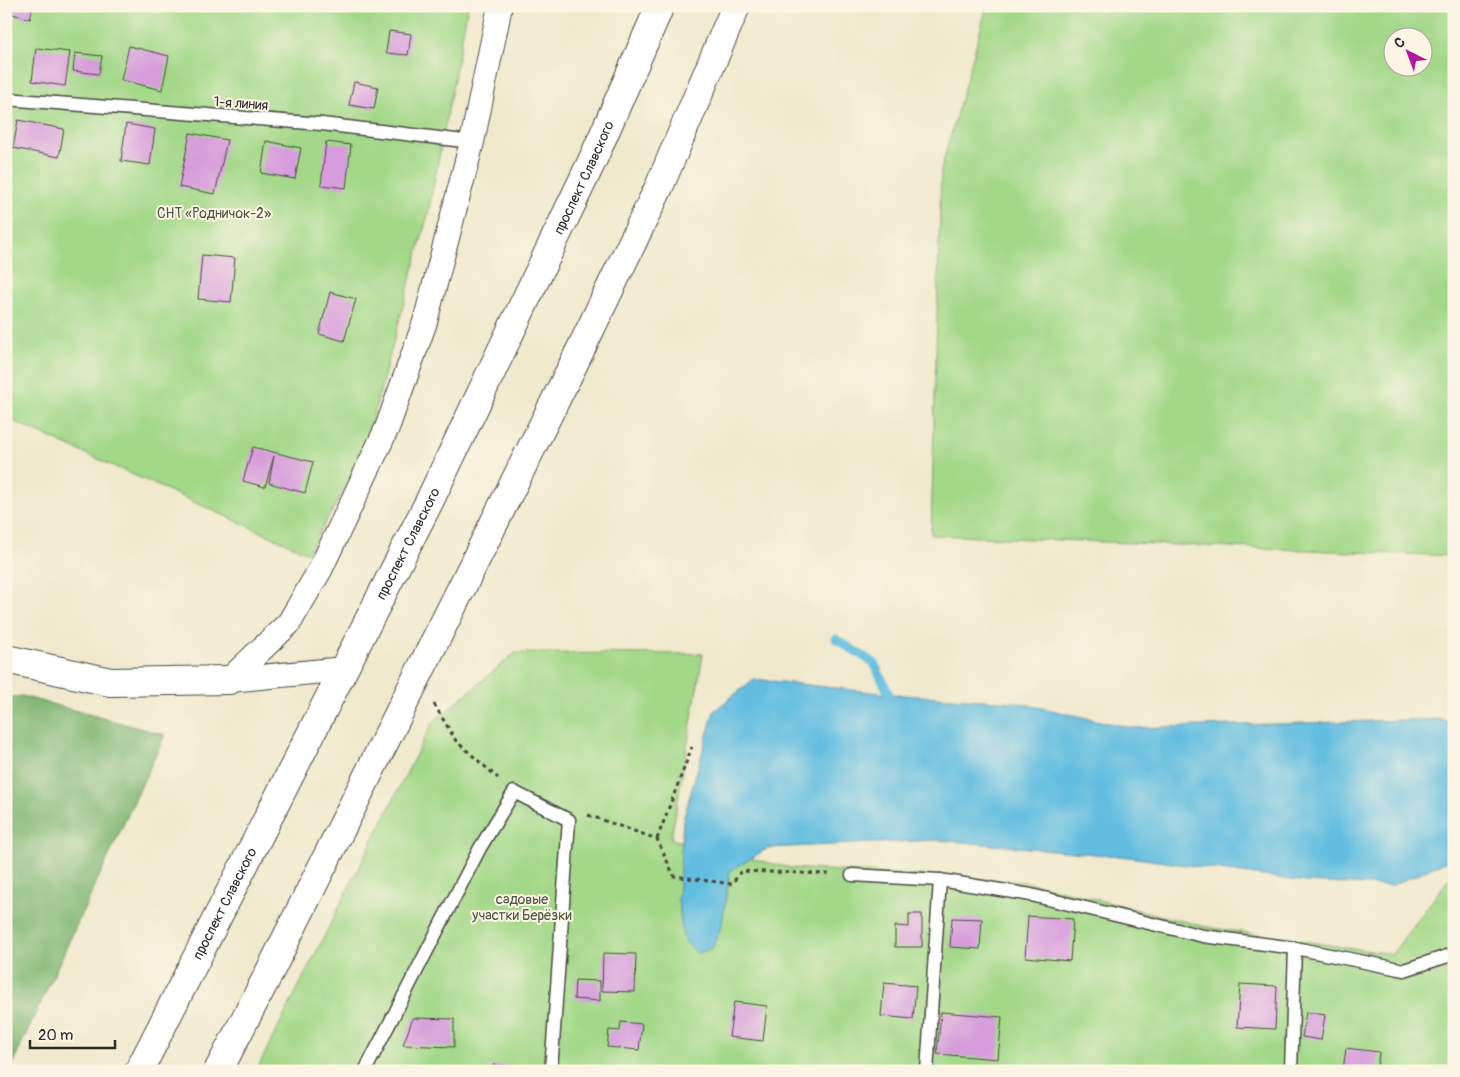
<svg xmlns="http://www.w3.org/2000/svg" width="1460" height="1077" font-family="Pangolin,sans-serif">
  <style>
    .green { fill: #a3d888; stroke: #67825a; fill-rule: evenodd }
    .forest { fill: #82b874; stroke: #567250 }
    .water { fill: #62bde0; stroke: #467486 }
    .lines { fill: none; stroke-linecap: round; stroke-linejoin: round }
    .stream { stroke: #62bde0; stroke-width: 9 }
    .building { fill: #d69cdb }
    .service-casing { stroke: #494843; stroke-width: 15 }
    .minor-casing { stroke: #494843; stroke-width: 26 }
    .tertiary-casing { stroke: #494843; stroke-width: 30 }
    .secondary-casing { stroke: #494843; stroke-width: 30 }
    .path { stroke: #494843; stroke-width: 3; stroke-dasharray: 4 4; stroke-linecap: butt }
    .service { stroke: #fff; stroke-width: 12 }
    .minor { stroke: #fff; stroke-width: 24 }
    .tertiary { stroke: #fff; stroke-width: 28 }
    .secondary { stroke: #fff; stroke-width: 28 }
    .labels { text-anchor: middle; stroke-width: 4; stroke-linejoin: round; paint-order: stroke }
    .street-label { font-size: 14px; fill: #2b2b2b; stroke: #fcf5e5 }
    .park-label { font-size: 14px; fill: #495642; stroke: #fcf5e5 }
  </style>
  <rect width="100%" height="100%" fill="#fcf5e5"/>
  <filter id="ink" filterUnits="userSpaceOnUse"><feTurbulence type="fractalNoise" baseFrequency=".02" numOctaves="2"/><feDisplacementMap in="SourceGraphic" scale="10" xChannelSelector="R" yChannelSelector="G"/><feConvolveMatrix kernelMatrix="1 2 1 2 8 2 1 2 1" color-interpolation-filters="sRGB"/></filter>
  <filter id="wash" filterUnits="userSpaceOnUse"><feTurbulence type="fractalNoise" baseFrequency=".0096" numOctaves="4" result="noise"/><feDisplacementMap in="SourceGraphic" scale="20" xChannelSelector="R" yChannelSelector="G"/><feGaussianBlur stdDeviation="1.12" result="paint"/><feColorMatrix in="noise" values="0 0 0 0 0 0 0 0 0 0 0 0 0 0 0 0 0 1.4 0 .05"/><feComposite in="paint" operator="in"/></filter>
  <g filter="url(#wash)">
    <rect width="100%" height="100%" fill="#f0e9cd"/>
    <g class="green">
      <polygon points="6,6 468,6 428,214 362,458 308,553 6,418"/>
      <path d="M987,6H1454V556L931,535L941,170ZM1392,38H1422V68H1392Z"/>
      <polygon points="515,653 703,654 671,839 790,868 1027,882 1206,927 1392,954 1454,872 1454,1071 256,1071 432,723"/>
    </g>
    <polygon class="forest" points="22,696 165,735 9,1071 6,1071 6,698"/>
    <polygon class="water" points="754,679 889,694 1015,702 1132,728 1441,719 1454,724 1454,858 1391,886 1305,882 1129,857 938,840 768,848 730,871 722,924 713,947 697,954 683,938 678,900 683,820 714,711"/>
    <g class="lines">
      <polyline class="stream" points="836,639 874,663 889,694"/>
    </g>
    <g id="blocks">
      <g class="building">
        <polygon points="14,6 33,6 30,19 12,14"/>
        <polygon points="389,31 411,34 408,55 386,53"/>
        <polygon points="129,46 169,56 162,90 121,80"/>
        <polygon points="36,48 70,52 65,86 32,81"/>
        <polygon points="75,53 102,56 99,74 73,71"/>
        <polygon points="354,82 378,87 374,109 349,105"/>
        <polygon points="18,120 64,129 59,157 13,148"/>
        <polygon points="126,124 155,129 150,165 121,161"/>
        <polygon points="190,133 227,140 215,194 179,187"/>
        <polygon points="266,141 301,148 295,179 261,173"/>
        <polygon points="326,142 351,145 346,188 321,185"/>
        <polygon points="202,255 235,258 231,302 198,299"/>
        <polygon points="330,292 356,299 344,341 319,334"/>
        <polygon points="253,447 313,462 305,493 269,483 274,456 265,487 243,481"/>
        <polygon points="909,914 922,914 922,947 895,947 895,926 909,927"/>
        <polygon points="1028,916 1073,919 1070,961 1025,957"/>
        <polygon points="952,918 982,919 980,949 950,947"/>
        <polygon points="603,953 636,954 635,992 602,991"/>
        <polygon points="575,980 600,981 600,1001 574,999"/>
        <polygon points="884,983 916,986 913,1019 881,1016"/>
        <polygon points="1240,984 1277,986 1275,1029 1237,1027"/>
        <polygon points="734,1002 767,1006 763,1041 729,1037"/>
        <polygon points="941,1012 1002,1017 998,1059 937,1054"/>
        <polygon points="1306,1012 1325,1015 1321,1040 1302,1037"/>
        <polygon points="413,1018 454,1019 454,1047 403,1045"/>
        <polygon points="621,1022 642,1024 639,1050 607,1047 609,1030 620,1031"/>
        <polygon points="1346,1048 1379,1052 1377,1071 1343,1071"/>
        <polygon points="493,1065 524,1067 524,1071 492,1071"/>
        <polygon points="873,1066 902,1068 902,1071 873,1071"/>
      </g>
    </g>
  </g>
  <g filter="url(#ink)">
    <use href="#blocks" fill-opacity="0" stroke="#494843" stroke-width="1"/>
    <g class="lines">
      <g class="service-casing">
        <g id="service">
          <polyline points="6,99 322,124 472,142"/>
          <polyline points="852,875 940,880 1031,895 1203,936 1295,948 1404,970 1454,954"/>
          <polyline points="365,1071 480,848 514,792 569,820 551,1071"/>
          <polyline points="927,1071 940,880"/>
          <polyline points="1291,1071 1295,948"/>
        </g>
      </g>
      <g class="minor-casing">
        <g id="minor">
          <polyline points="229,680 289,623 320,570 387,428 425,322 472,142 500,6"/>
          <polyline points="229,680 344,669"/>
        </g>
      </g>
      <g class="tertiary-casing">
        <polyline id="tertiary" points="6,659 110,682 229,680"/>
      </g>
      <g class="secondary-casing">
        <g id="secondary">
          <path id="s1" d="M139,1071L429,502L593,159L660,6"/>
          <polyline points="218,1071 265,981 576,359 659,187 736,6"/>
        </g>
      </g>
      <g class="path">
        <polyline points="434,704 456,741 498,778"/>
        <polyline points="588,815 657,839 674,876 732,884 741,871 831,874"/>
        <polyline points="657,839 692,747"/>
      </g>
      <use href="#service" class="service"/>
      <use href="#minor" class="minor"/>
      <use href="#tertiary" class="tertiary"/>
      <use href="#secondary" class="secondary"/>
    </g>
  </g>
  <g class="labels">
    <g class="street-label">
      <text transform="translate(241 103) rotate(4)" y="5">1-я линия</text>
      <text dy="5" stroke="none"><textPath href="#s1" startOffset="998">проспект Славского</textPath></text>
      <text dy="5" stroke="none"><textPath href="#s1" startOffset="592">проспект Славского</textPath></text>
      <text dy="5" stroke="none"><textPath href="#s1" startOffset="188">проспект Славского</textPath></text>
    </g>
    <g class="park-label">
      <text x="214" y="218">СНТ «Родничок-2»</text>
      <text x="522" y="904">садовые<tspan x="522" dy="16">участки Берёзки</tspan></text>
    </g>
  </g>
  <rect width="1460" height="1077" fill="none" stroke="#fcf5e5" stroke-width="25"/>
  <g transform="translate(1408 52) rotate(318)"><circle r="24" fill="#fcf5e5" stroke="#a8a49b"/>
  <path d="M0-4L9 19L0 12L-9 19Z" fill="#b5179e"/>
  <text y="-8" font-size="14" font-weight="bold" text-anchor="middle" fill="#2b2b2b">С</text>
  </g>
  <path d="M30 1040v8h85v-8" fill="none" stroke="#2b2b2b" stroke-width="2.5"/>
  <text x="38" y="1040" font-size="15" fill="#2b2b2b" stroke="#fcf5e5" stroke-width="4" paint-order="stroke">20 m</text>
</svg>
